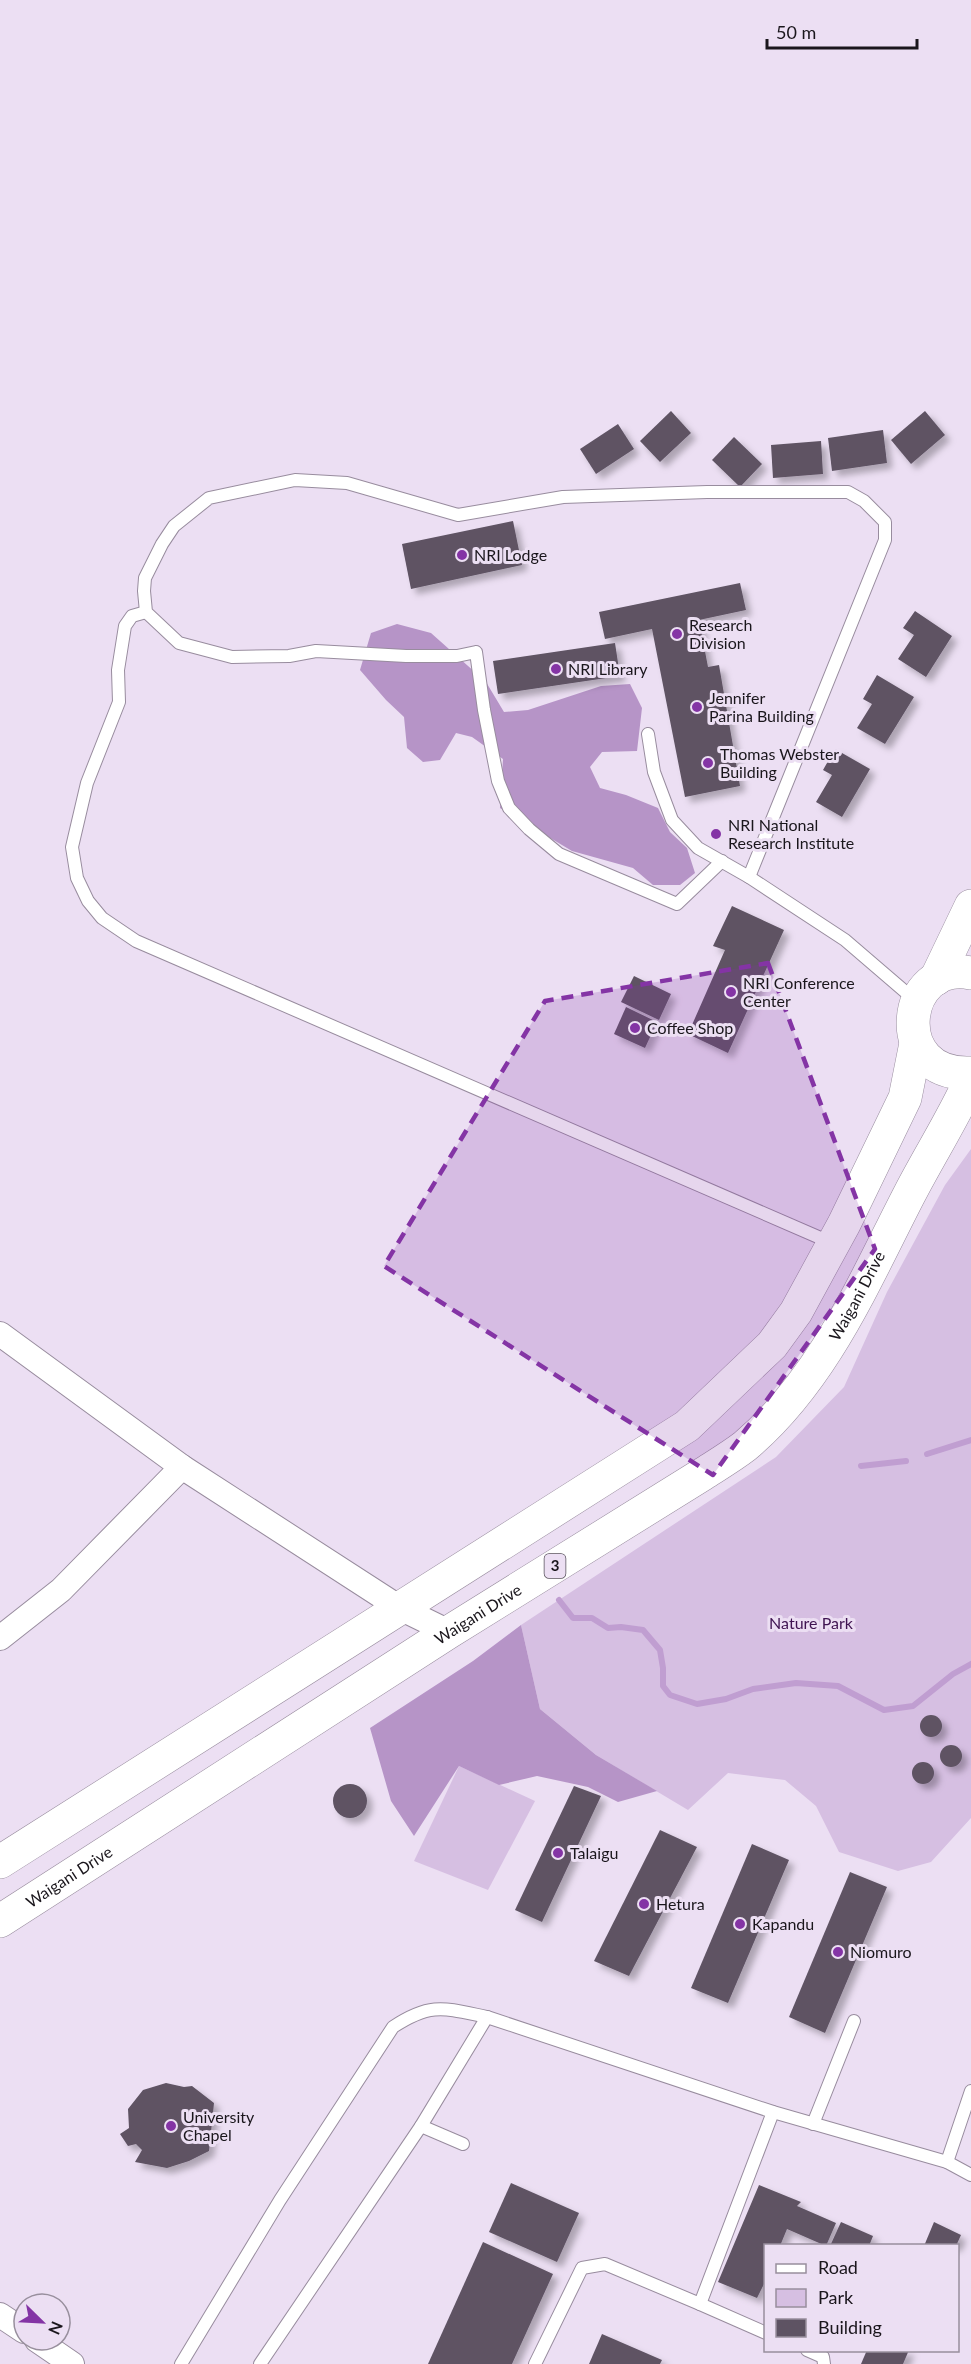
<svg xmlns="http://www.w3.org/2000/svg" width="971" height="2364" font-family="Lato,sans-serif">
  <style>
    .green { fill: #d6bfe2 }
    .forest { fill: #b694c7 }
    .lines { fill: none; stroke-linecap: round; stroke-linejoin: round }
    .stream { stroke: #c09ed1; stroke-width: 6 }
    .building { fill: #5e5363; filter: url(#shadow) }
    .service-casing { stroke: #988c9e; stroke-width: 14 }
    .minor-casing { stroke: #988c9e; stroke-width: 26 }
    .primary-casing { stroke: #988c9e; stroke-width: 34 }
    .trunk-casing { stroke: #988c9e; stroke-width: 34 }
    .service { stroke: #fff; stroke-width: 12 }
    .minor { stroke: #fff; stroke-width: 24 }
    .primary { stroke: #fff; stroke-width: 33 }
    .trunk { stroke: #fff; stroke-width: 33 }
    .marked { fill: #8434a5; fill-opacity: 0.2; stroke: #8434a5; stroke-width: 4.5; stroke-dasharray: 12 8; stroke-linejoin: round }
    .poi-dot { fill: #8434a5; stroke: #ecdff3; stroke-width: 2 }
    .labels { text-anchor: middle; stroke-width: 6; stroke-linejoin: round; paint-order: stroke }
    .shield { fill: #ecdff3; stroke: #59525c; stroke-width: 1.5 }
    .shield-label { font-size: 15px; font-weight: bold; fill: #1a161c }
    .poi-label { font-size: 16px; fill: #1a161c; stroke: #ecdff3; text-anchor: start }
    .street-label { font-size: 16px; fill: #1a161c; stroke: #ecdff3 }
    .park-label { font-size: 16px; fill: #3f1351; stroke: #ecdff3 }
  </style>
  <defs>
    <filter id="shadow"><feDropShadow dx="5.5" dy="5.5" stdDeviation="3" flood-color="#0004"/></filter>
  </defs>
  <rect width="100%" height="100%" fill="#ecdff3"/>
  <g class="green">
    <polygon points="971,1149 971,1818 931,1862 898,1871 839,1852 816,1806 785,1780 728,1773 688,1810 596,1755 540,1709 521,1625 776,1457 844,1387 887,1292 945,1185"/>
    <polygon points="459,1766 535,1801 488,1890 414,1861"/>
  </g>
  <g class="forest">
    <polygon points="397,624 431,633 486,682 504,712 528,710 601,686 630,684 642,708 637,751 602,752 590,767 600,788 626,795 658,808 670,832 687,848 695,873 680,885 653,885 633,868 572,851 500,808 503,759 472,737 456,733 440,760 423,762 407,748 404,717 386,700 360,670 371,633"/>
    <polygon points="521,1625 540,1709 596,1755 657,1791 618,1802 588,1787 537,1776 499,1785 459,1766 414,1836 391,1801 370,1728 473,1661"/>
  </g>
  <g class="lines">
    <g class="stream">
      <polyline points="927,1454 971,1440"/>
      <polyline points="861,1466 906,1461"/>
      <polyline points="559,1600 573,1618 592,1618 608,1628 621,1627 643,1630 660,1650 663,1668 663,1686 670,1695 697,1704 726,1699 753,1689 796,1683 838,1686 884,1710 913,1706 953,1674 971,1664"/>
    </g>
  </g>
  <g class="building">
    <polygon points="671,411 691,433 660,462 640,441"/>
    <polygon points="925,411 945,435 911,464 891,440"/>
    <polygon points="618,424 634,449 596,474 580,449"/>
    <polygon points="883,430 887,463 832,471 828,438"/>
    <polygon points="734,437 762,464 740,487 712,460"/>
    <polygon points="821,441 823,474 773,478 771,445"/>
    <polygon points="513,521 522,565 411,589 402,544"/>
    <polygon points="740,583 746,610 699,620 708,667 719,665 740,786 685,797 652,629 605,639 599,612"/>
    <polygon points="915,611 952,636 926,677 898,659 914,635 903,628"/>
    <polygon points="615,643 620,676 498,694 493,661"/>
    <polygon points="877,675 914,697 885,744 857,728 872,704 863,699"/>
    <polygon points="835,749 870,769 842,817 816,802 832,775 823,770"/>
    <polygon points="732,906 784,930 728,1053 688,1034 725,950 713,946"/>
    <polygon points="634,976 671,994 659,1020 621,1002"/>
    <polygon points="626,1007 657,1022 645,1048 614,1034"/>
    <circle cx="931" cy="1726" r="11"/>
    <circle cx="951" cy="1756" r="11"/>
    <circle cx="923" cy="1773" r="11"/>
    <circle cx="350" cy="1801" r="17"/>
    <polygon points="574,1786 601,1796 542,1922 515,1910"/>
    <polygon points="660,1830 697,1847 629,1976 594,1961"/>
    <polygon points="752,1844 789,1860 728,2003 691,1988"/>
    <polygon points="850,1872 887,1887 825,2033 789,2017"/>
    <polygon points="166,2083 184,2087 192,2086 214,2103 209,2151 189,2161 167,2168 135,2162 142,2150 136,2144 128,2146 120,2134 129,2128 128,2109 143,2090"/>
    <polygon points="511,2183 579,2213 557,2262 489,2232"/>
    <polygon points="759,2185 801,2202 797,2206 836,2223 826,2246 787,2229 780,2246 766,2246 766,2280 757,2298 718,2282"/>
    <polygon points="841,2222 873,2236 869,2246 830,2246"/>
    <polygon points="934,2222 961,2235 956,2246 924,2246"/>
    <polygon points="483,2242 553,2274 512,2364 428,2364"/>
    <polygon points="602,2334 662,2360 660,2364 589,2364"/>
    <polygon points="867,2350 909,2350 903,2364 861,2364"/>
  </g>
  <g class="lines">
    <g class="service-casing">
      <g id="service">
        <polyline points="146,612 132,616 125,626 118,670 119,702 87,783 72,847 77,878 88,901 102,918 136,941 832,1243"/>
        <polyline points="648,734 654,772 672,820 698,848 749,877 845,940 916,1001"/>
        <polyline points="722,861 677,904 559,854 529,829 509,808 498,781 484,710 476,652 457,656 406,656 316,651 289,656 232,657 179,643 146,612 144,591 145,578 162,544 174,526 209,498 295,480 347,483 458,515 563,497 707,492 848,492 864,501 885,522 885,540 749,877"/>
        <polyline points="813,2124 854,2021"/>
        <polyline points="421,2126 463,2144"/>
        <polyline points="947,2162 971,2091"/>
        <polyline points="700,2304 766,2333"/>
        <polyline points="807,2350 823,2357 824,2364"/>
        <path d="M181,2364L280,2200L393,2027C431,2002 444,2008 487,2017L773,2112L947,2162L971,2175"/>
        <polyline points="260,2364 421,2126 487,2017"/>
        <polyline points="535,2364 582,2268 605,2264 700,2304 773,2112"/>
      </g>
    </g>
    <g class="minor-casing">
      <g id="minor">
        <polyline points="0,1334 182,1467 400,1608 449,1632"/>
        <polyline points="0,1638 61,1590 182,1467"/>
        <polyline points="0,2315 24,2331"/>
        <polyline points="37,2340 72,2364"/>
      </g>
    </g>
    <g class="primary-casing">
      <g id="primary">
        <path d="M971,973C901,959 887,1077 971,1073"/>
        <polyline points="936,979 971,906"/>
      </g>
    </g>
    <g class="trunk-casing">
      <g id="trunk">
        <polyline points="0,1862 687,1426 772,1345 796,1312 844,1224 905,1098 916,1043"/>
        <path id="s1" d="M0,1921L449,1632L703,1474C717,1465 732,1456 745,1446C823,1380 863,1284 909,1195C929,1156 953,1119 971,1079"/>
      </g>
    </g>
    <use href="#service" class="service"/>
    <use href="#minor" class="minor"/>
    <use href="#primary" class="primary"/>
    <use href="#trunk" class="trunk"/>
  </g>
  <path class="marked" d="M768,963L875,1249L713,1475L384,1266L545,1001Z"/>
  <g class="poi-dot">
    <circle cx="462" cy="555" r="6"/>
    <circle cx="677" cy="634" r="6"/>
    <circle cx="556" cy="669" r="6"/>
    <circle cx="697" cy="707" r="6"/>
    <circle cx="708" cy="763" r="6"/>
    <circle cx="716" cy="834" r="6"/>
    <circle cx="731" cy="992" r="6"/>
    <circle cx="635" cy="1028" r="6"/>
    <circle cx="558" cy="1853" r="6"/>
    <circle cx="644" cy="1904" r="6"/>
    <circle cx="740" cy="1924" r="6"/>
    <circle cx="838" cy="1952" r="6"/>
    <circle cx="171" cy="2126" r="6"/>
  </g>
  <g class="labels">
    <rect class="shield" x="544.5" y="1554" width="21" height="24" rx="4.5"/>
    <g class="shield-label">
      <text x="555" y="1571">3</text>
    </g>
    <g class="poi-label">
      <text x="474" y="561">NRI Lodge</text>
      <text x="689" y="631">Research<tspan x="689" dy="18">Division</tspan></text>
      <text x="568" y="675">NRI Library</text>
      <text x="709" y="704">Jennifer<tspan x="709" dy="18">Parina Building</tspan></text>
      <text x="720" y="760">Thomas Webster<tspan x="720" dy="18">Building</tspan></text>
      <text x="728" y="831">NRI National<tspan x="728" dy="18">Research Institute</tspan></text>
      <text x="743" y="989">NRI Conference<tspan x="743" dy="18">Center</tspan></text>
      <text x="647" y="1034">Coffee Shop</text>
      <text x="570" y="1859">Talaigu</text>
      <text x="656" y="1910">Hetura</text>
      <text x="752" y="1930">Kapandu</text>
      <text x="850" y="1958">Niomuro</text>
      <text x="183" y="2123">University<tspan x="183" dy="18">Chapel</tspan></text>
    </g>
    <g class="street-label">
      <text dy="6" stroke="none"><textPath href="#s1" startOffset="1072">Waigani Drive</textPath></text>
      <text dy="6" stroke="none"><textPath href="#s1" startOffset="568">Waigani Drive</textPath></text>
      <text dy="6" stroke="none"><textPath href="#s1" startOffset="82">Waigani Drive</textPath></text>
    </g>
    <g class="park-label">
      <text x="811" y="1629">Nature Park</text>
    </g>
  </g>
  <rect x="764" y="2244" width="195" height="108" fill="#ecdff3" stroke="#988f9d" stroke-width="1.5"/>
  <rect x="776" y="2264" width="30" height="9" fill="#ffffff" stroke="#988f9d" stroke-width="1.5"/>
  <text x="818" y="2274" font-size="18" fill="#1a161c">Road</text>
  <rect x="776" y="2289" width="30" height="18" fill="#d6bfe2" stroke="#988f9d" stroke-width="1.5"/>
  <text x="818" y="2304" font-size="18" fill="#1a161c">Park</text>
  <rect x="776" y="2319" width="30" height="18" fill="#5e5363" stroke="#988f9d" stroke-width="1.5"/>
  <text x="818" y="2334" font-size="18" fill="#1a161c">Building</text>
  <g transform="translate(42 2322) rotate(114)"><circle r="28" fill="#ecdff3" stroke="#988f9d" stroke-width="1.5"/>
  <path d="M0-4.5L10 22L0 15L-10 22Z" fill="#8434a5"/>
  <text y="-9" font-size="16" font-weight="bold" text-anchor="middle" fill="#1a161c">N</text>
  </g>
  <path d="M767 39v9h150v-9" fill="none" stroke="#1a161c" stroke-width="3"/>
  <text x="776" y="39" font-size="18" fill="#1a161c" stroke="#ecdff3" stroke-width="4.5" paint-order="stroke">50 m</text>
</svg>
